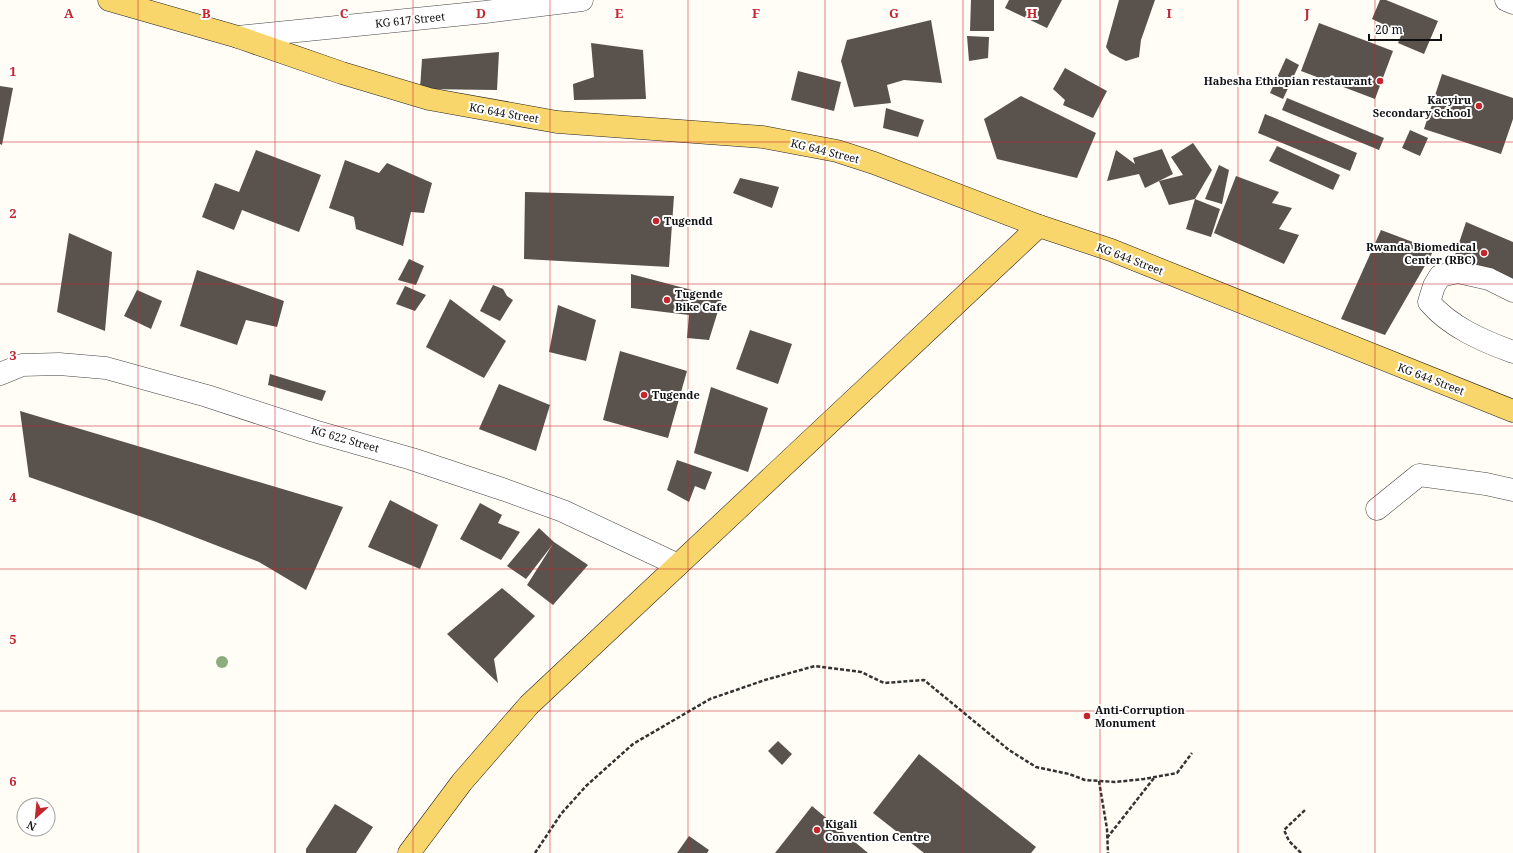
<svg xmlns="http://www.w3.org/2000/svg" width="1513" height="853" font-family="'Noto Serif',serif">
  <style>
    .building { fill: #5a524d }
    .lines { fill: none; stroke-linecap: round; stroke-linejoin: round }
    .minor-casing { stroke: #444; stroke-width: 23 }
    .major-casing { stroke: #222; stroke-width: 23 }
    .path { stroke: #333; stroke-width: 2.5; stroke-dasharray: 4 2; stroke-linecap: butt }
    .minor { stroke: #fff; stroke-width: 22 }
    .major { stroke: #f9d66b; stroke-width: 22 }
    .tree { fill: #8dad7f }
    .grid { fill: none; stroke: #c4262e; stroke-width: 1; stroke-opacity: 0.55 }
    .poi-dot { fill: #c4262e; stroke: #fff; stroke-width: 1.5 }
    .labels { text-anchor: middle; stroke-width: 4; stroke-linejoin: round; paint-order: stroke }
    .street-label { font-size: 11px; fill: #111; stroke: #fff }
    .poi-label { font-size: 11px; font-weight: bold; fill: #111; stroke: #fff; text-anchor: start }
    .grid-label { font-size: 13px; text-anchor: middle; font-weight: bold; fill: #c4262e; stroke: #fff; stroke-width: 4; stroke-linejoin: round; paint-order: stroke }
  </style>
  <rect width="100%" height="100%" fill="#fffdf5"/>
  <g class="building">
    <polygon points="971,0 994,0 994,31 970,31"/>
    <polygon points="1009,0 1062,0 1047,28 1005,8"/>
    <polygon points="1119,0 1155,0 1141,40 1139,57 1126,61 1110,53 1106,47"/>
    <polygon points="1380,0 1386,0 1438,21 1424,54 1398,43 1402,33 1372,19"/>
    <polygon points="931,20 942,83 904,80 887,85 891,103 854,107 841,61 847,40"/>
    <polygon points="1319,23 1393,51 1375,99 1301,71"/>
    <polygon points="967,36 989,37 988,58 969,61"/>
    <polygon points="591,43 643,50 646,99 574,100 573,84 594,77"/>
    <polygon points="499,52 497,90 420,89 422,59"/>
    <polygon points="1286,58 1299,65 1283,99 1270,93"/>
    <polygon points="1065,68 1107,91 1093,118 1063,105 1065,100 1053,89"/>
    <polygon points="798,71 841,82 834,111 791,100"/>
    <polygon points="1442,74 1513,98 1513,119 1501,154 1424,129"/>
    <polygon points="0,86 13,88 2,145 0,144"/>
    <polygon points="1021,96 1096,133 1077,178 997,159 984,119"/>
    <polygon points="1287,98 1384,138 1379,150 1282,110"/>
    <polygon points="886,108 924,120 918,137 883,128"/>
    <polygon points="1265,114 1357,153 1350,171 1258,133"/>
    <polygon points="1410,130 1428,138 1420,156 1402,148"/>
    <polygon points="1193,143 1212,170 1195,199 1169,205 1159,181 1183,175 1171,157"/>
    <polygon points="1277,146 1340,175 1333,190 1269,161"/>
    <polygon points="1162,149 1173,174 1145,188 1139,174 1107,181 1116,150 1135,164 1133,158"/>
    <polygon points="256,150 321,175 299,232 242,210 234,230 202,217 215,183 239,192"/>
    <polygon points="345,160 379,173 387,163 432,183 424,213 411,212 403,246 356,229 354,217 329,208"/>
    <polygon points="1219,165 1229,170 1222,204 1205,199"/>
    <polygon points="1236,176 1279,192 1272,203 1292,208 1279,229 1299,235 1284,264 1214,233"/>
    <polygon points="740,178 779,187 772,208 733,193"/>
    <polygon points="525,192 674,196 669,267 524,259"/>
    <polygon points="1195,199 1220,209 1211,237 1186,229"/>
    <polygon points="1466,222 1513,242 1513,287 1452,264"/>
    <polygon points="1381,230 1434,250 1385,335 1341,319"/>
    <polygon points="69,233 112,252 105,331 57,312"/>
    <polygon points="409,259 424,266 416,285 398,280"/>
    <polygon points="197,270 284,301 277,327 246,320 237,345 180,326"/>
    <polygon points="631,274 722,298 709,340 687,338 689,315 631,308"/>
    <polygon points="493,285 503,289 507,296 513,300 500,321 480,311"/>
    <polygon points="405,286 426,295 415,311 396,304"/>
    <polygon points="137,290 162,301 151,329 124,316"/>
    <polygon points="450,299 506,341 484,378 426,347"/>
    <polygon points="558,305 596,320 586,361 549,352"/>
    <polygon points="750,330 792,344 778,384 736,369"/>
    <polygon points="620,351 687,371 668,438 603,420"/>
    <polygon points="270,374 326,391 322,401 268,385"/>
    <polygon points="499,384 550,405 536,451 479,429"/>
    <polygon points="711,387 768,408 748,472 694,453"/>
    <polygon points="20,411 343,507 306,590 259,562 156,522 29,477"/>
    <polygon points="677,460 712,472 705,490 695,486 689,502 667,490"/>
    <polygon points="390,500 438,525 420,569 368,547"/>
    <polygon points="480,503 502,515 498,523 520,532 501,560 460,539"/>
    <polygon points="539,528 554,542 588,565 553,605 527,585 553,544 526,579 507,566"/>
    <polygon points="502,588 535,616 494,659 498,683 447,634"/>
    <polygon points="778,741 792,754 782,765 768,751"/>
    <polygon points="919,754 1036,847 1031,853 924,853 873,813"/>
    <polygon points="335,804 373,827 356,853 306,853 306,849"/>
    <polygon points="812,806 868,853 775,853"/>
    <polygon points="689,836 709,850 707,853 677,853"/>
  </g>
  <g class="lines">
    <g class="minor-casing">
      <g id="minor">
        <polyline points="1506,0 1513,3"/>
        <polyline points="238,37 485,12 582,0"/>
        <path d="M1513,291L1489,279L1458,272L1440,276L1434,286L1429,302C1450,327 1483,341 1513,352"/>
        <polyline points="0,374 22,365 59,364 106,368 207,396 314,431 412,459 505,490 563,511 678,565"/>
        <polyline points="1377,509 1419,475 1486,484 1513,490"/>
      </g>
    </g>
    <g class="major-casing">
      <g id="major">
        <polyline points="109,0 238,37 342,73 429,99 557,122 763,137 837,151 874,163 1039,226 1111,250 1513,411"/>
        <polyline points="409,853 462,782 529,705 1039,226"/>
      </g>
    </g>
    <g class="path">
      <polyline points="1099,781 1107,829 1108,853"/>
      <polyline points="1107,838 1154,778"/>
      <polyline points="535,853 561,814 586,786 633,744 710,699 765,680 815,666 861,672 884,683 924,680 1009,750 1036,767 1069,774 1085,780 1115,782 1144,779 1177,773 1192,753"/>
      <polyline points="1301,853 1289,841 1284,830 1305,810"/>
    </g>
    <use href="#minor" class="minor"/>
    <use href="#major" class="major"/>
  </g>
  <circle class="tree" cx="222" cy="662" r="6"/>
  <path class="grid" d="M138,0V853M275,0V853M413,0V853M550,0V853M688,0V853M825,0V853M963,0V853M1100,0V853M1238,0V853M1375,0V853M0,142H1513M0,284H1513M0,426H1513M0,569H1513M0,711H1513"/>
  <g class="poi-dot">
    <circle cx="1380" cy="81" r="4"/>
    <circle cx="1479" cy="106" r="4"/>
    <circle cx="656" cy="221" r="4"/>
    <circle cx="1484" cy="253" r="4"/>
    <circle cx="667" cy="300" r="4"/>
    <circle cx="644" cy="395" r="4"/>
    <circle cx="1087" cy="716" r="4"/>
    <circle cx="817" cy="830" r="4"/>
  </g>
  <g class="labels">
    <g class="street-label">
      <text transform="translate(410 20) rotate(-6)" y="4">KG 617 Street</text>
      <text transform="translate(504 113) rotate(10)" y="4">KG 644 Street</text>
      <text transform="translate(825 151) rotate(14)" y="4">KG 644 Street</text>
      <text transform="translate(1130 259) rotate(21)" y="4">KG 644 Street</text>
      <text transform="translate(1431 379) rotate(21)" y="4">KG 644 Street</text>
      <text transform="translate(345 439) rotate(16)" y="4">KG 622 Street</text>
    </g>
    <g class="poi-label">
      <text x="1372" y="85" text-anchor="end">Habesha Ethiopian restaurant</text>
      <text x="1471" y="104" text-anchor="end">Kacyiru<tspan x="1471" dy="13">Secondary School</tspan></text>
      <text x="664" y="225">Tugendd</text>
      <text x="1476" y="251" text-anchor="end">Rwanda Biomedical<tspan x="1476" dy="13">Center (RBC)</tspan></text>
      <text x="675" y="298">Tugende<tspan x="675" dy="13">Bike Cafe</tspan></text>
      <text x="652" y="399">Tugende</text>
      <text x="1095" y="714">Anti-Corruption<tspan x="1095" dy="13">Monument</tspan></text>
      <text x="825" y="828">Kigali<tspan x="825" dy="13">Convention Centre</tspan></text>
    </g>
  </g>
  <g class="grid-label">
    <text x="69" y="18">A</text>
    <text x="206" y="18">B</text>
    <text x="344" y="18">C</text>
    <text x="481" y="18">D</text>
    <text x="619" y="18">E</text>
    <text x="756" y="18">F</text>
    <text x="894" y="18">G</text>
    <text x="1032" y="18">H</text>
    <text x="1169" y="18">I</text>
    <text x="1307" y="18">J</text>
    <text x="13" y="76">1</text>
    <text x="13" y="218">2</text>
    <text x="13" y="360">3</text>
    <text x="13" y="502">4</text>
    <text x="13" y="644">5</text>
    <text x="13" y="786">6</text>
  </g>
  <g transform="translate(36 817) rotate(207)"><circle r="19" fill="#ffffff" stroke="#a0a0a0"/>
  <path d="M0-3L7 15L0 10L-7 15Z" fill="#c4262e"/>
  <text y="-6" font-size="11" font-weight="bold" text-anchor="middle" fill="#111111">N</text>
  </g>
  <path d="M1369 34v6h72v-6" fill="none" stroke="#111111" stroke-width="2"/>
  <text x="1375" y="34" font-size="12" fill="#111111" stroke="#ffffff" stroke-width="3" paint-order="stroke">20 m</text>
</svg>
